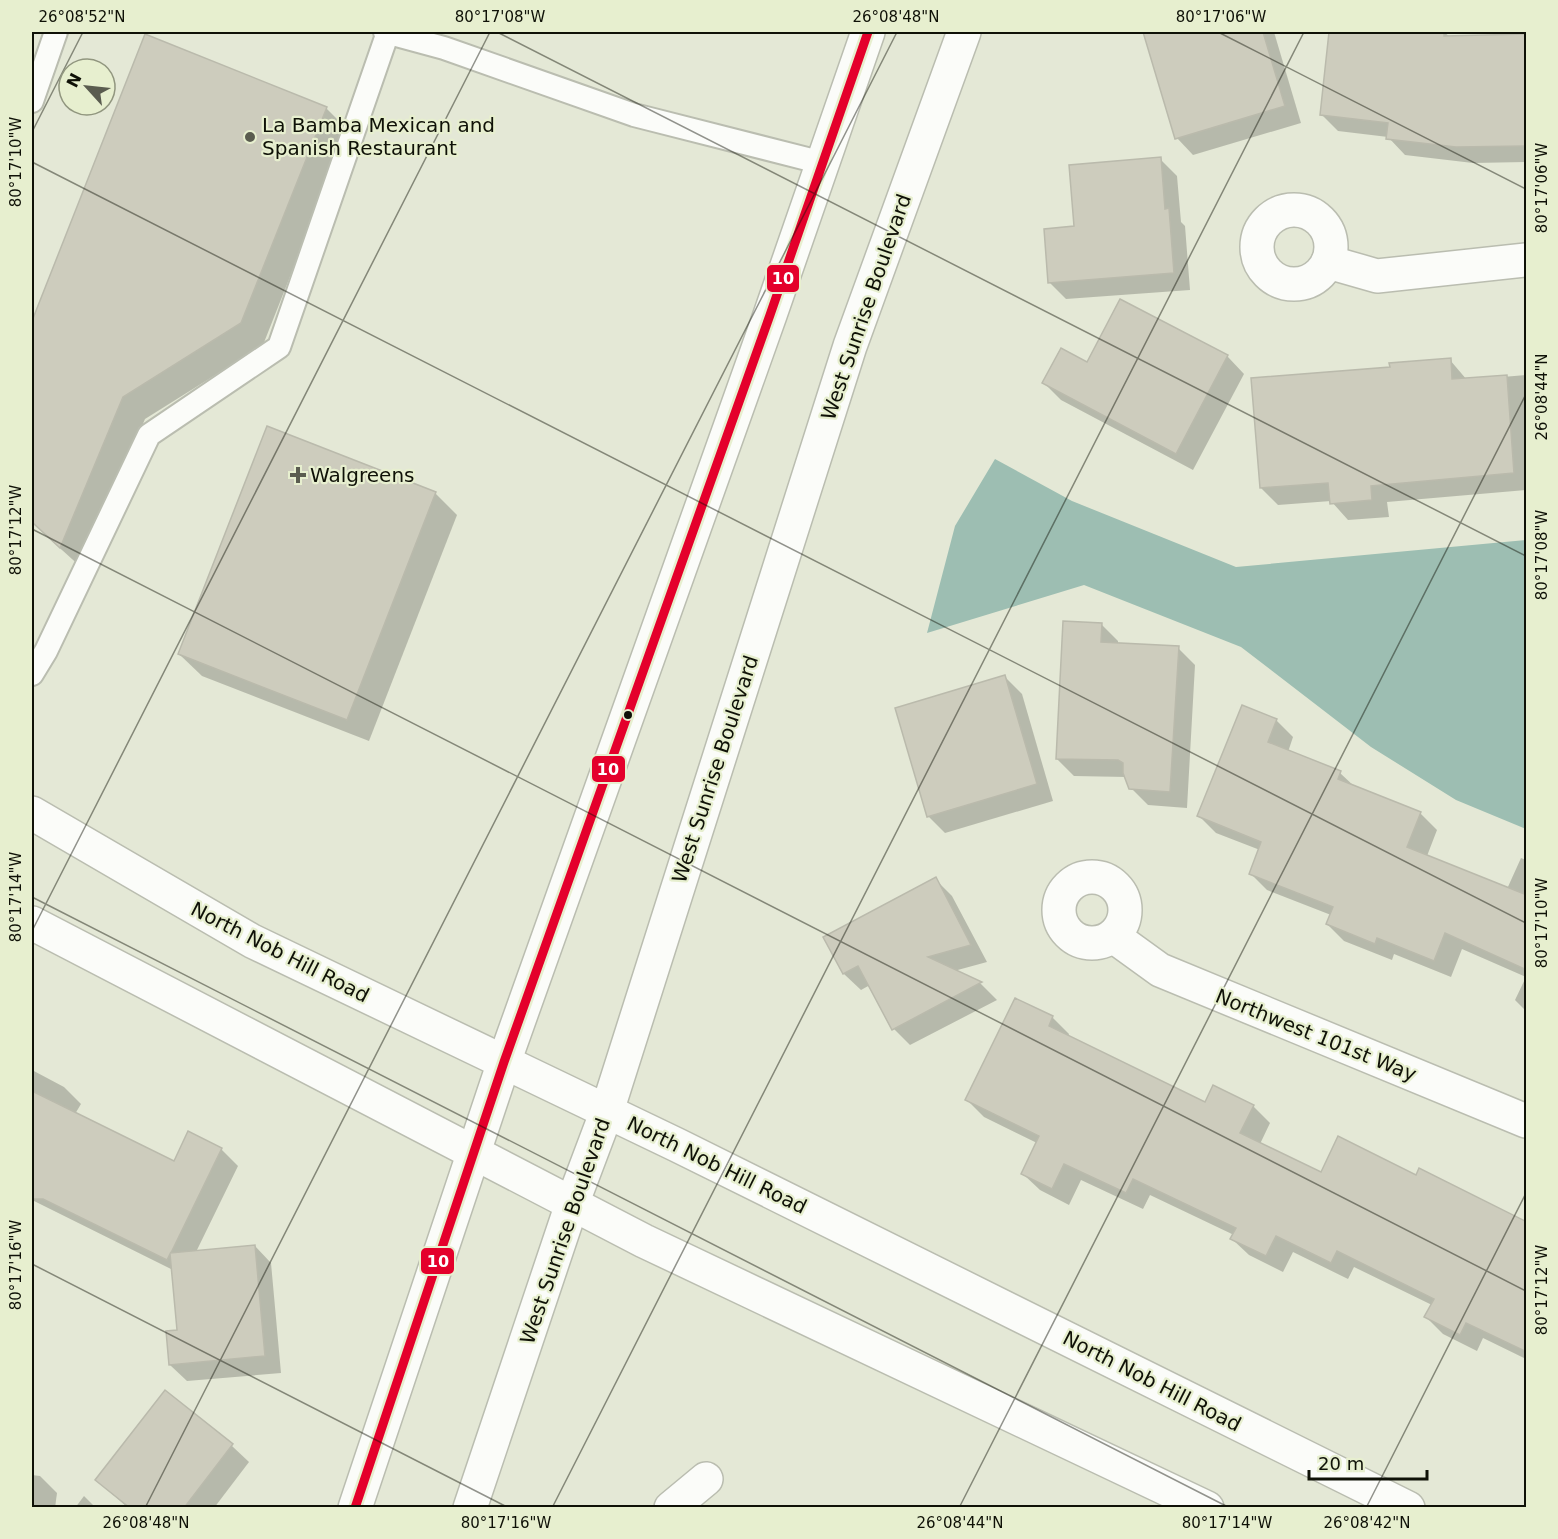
<svg xmlns="http://www.w3.org/2000/svg" width="1558" height="1539" font-family="'DejaVu Sans',sans-serif">
  <style>
    .water { fill: #9dbeb2 }
    .shadow { fill: #0003 }
    .building { fill: #cdccbd; stroke: #babaac; stroke-width: 1.5 }
    .lines { fill: none; stroke-linecap: round; stroke-linejoin: round }
    .lane-casing { stroke: #babdb0; stroke-width: 26 }
    .street-casing { stroke: #babdb0; stroke-width: 36 }
    .secondary-casing { stroke: #babdb0; stroke-width: 36 }
    .highway-casing { stroke: #babdb0; stroke-width: 36 }
    .lane { stroke: #fbfcf9; stroke-width: 22 }
    .street { stroke: #fbfcf9; stroke-width: 33 }
    .secondary { stroke: #fbfcf9; stroke-width: 33 }
    .highway { stroke: #fbfcf9; stroke-width: 33 }
    .bus-1-casing { stroke: #e7efcf; stroke-width: 14 }
    .bus-1 { stroke: #e4002b; stroke-width: 9 }
    .ticks { fill: none; stroke: #0f1107; stroke-width: 1.5; stroke-opacity: 0.45 }
    .poi-dot { fill: #5a5c4f; stroke: #e7efcf; stroke-width: 2 }
    .bus-dot { fill: #0f1107; stroke: #e7efcf; stroke-width: 2 }
    .labels { text-anchor: middle; stroke-width: 4.5; stroke-linejoin: round; paint-order: stroke }
    .poi-label { font-size: 20px; fill: #0f1107; stroke: #e7efcf; text-anchor: start }
    .street-label { font-size: 20px; fill: #0f1107; stroke: #e7efcf }
    .line-badge { stroke: #e7efcf; stroke-width: 2 }
    .badge-label { font-size: 16px; text-anchor: middle; font-weight: bold; fill: #fff }
    .neatline { fill: none; stroke: #0f1107; stroke-width: 2 }
    .ticks-label { font-size: 15px; text-anchor: middle; fill: #0f1107 }
  </style>
  <rect width="100%" height="100%" fill="#e4e8d6"/>
  <polygon class="water" points="995,459 1072,501 1236,567 1526,540 1526,829 1456,800 1371,747 1241,647 1084,585 927,633 955,526"/>
  <g class="shadow">
    <polygon points="1145,32 1274,32 1301,123 1193,155 1177,138"/>
    <polygon points="1331,32 1444,32 1450,37 1526,36 1526,162 1473,163 1405,155 1388,137 1338,131 1321,114"/>
    <polygon points="146,36 326,108 348,130 263,345 145,419 82,568 32,523 32,325"/>
    <polygon points="1160,159 1177,176 1181,222 1185,226 1190,290 1066,299 1049,282 1075,228"/>
    <polygon points="1121,301 1228,357 1244,374 1193,470 1061,400 1044,383 1087,364"/>
    <polygon points="1450,360 1467,380 1526,375 1526,490 1387,502 1389,517 1348,520 1331,501 1278,505 1261,488 1391,368"/>
    <polygon points="435,493 457,515 369,741 202,676 179,654"/>
    <polygon points="1101,624 1118,641 1118,645 1178,648 1195,665 1187,808 1148,805 1131,788 1126,777 1074,776 1057,759"/>
    <polygon points="1005,677 1022,694 1053,801 945,833 928,816"/>
    <polygon points="1276,720 1293,737 1288,752 1340,773 1355,787 1421,814 1437,830 1427,856 1507,889 1521,858 1526,860 1526,1011 1515,1000 1526,977 1462,949 1451,977 1394,954 1392,960 1344,941 1327,924 1331,915 1267,890 1250,873 1260,850 1216,833 1199,816"/>
    <polygon points="935,879 952,896 987,962 954,971 981,984 997,1000 910,1045 894,1029 870,985 861,990 844,974 825,937"/>
    <polygon points="1052,1017 1069,1034 1068,1037 1206,1104 1253,1106 1270,1123 1260,1144 1322,1174 1416,1177 1526,1223 1526,1359 1483,1338 1477,1351 1443,1334 1426,1317 1432,1305 1354,1267 1348,1279 1293,1252 1283,1272 1249,1255 1232,1239 1234,1235 1150,1195 1143,1209 1081,1180 1069,1205 1040,1190 1023,1174 1037,1143 984,1117 967,1100"/>
    <polygon points="32,1070 64,1087 81,1104 75,1114 175,1163 221,1149 238,1166 196,1252 255,1246 271,1263 281,1373 187,1381 170,1365 178,1331 173,1270 32,1200"/>
    <polygon points="165,1392 232,1446 249,1462 214,1508 128,1508 97,1480"/>
    <polygon points="32,1475 40,1476 57,1493 55,1508 32,1508"/>
    <polygon points="84,1496 96,1508 75,1508"/>
  </g>
  <g class="building">
    <polygon points="1143,32 1263,32 1285,106 1175,139"/>
    <polygon points="1329,32 1444,32 1444,36 1527,34 1527,146 1456,147 1386,139 1388,123 1320,115"/>
    <polygon points="145,34 327,107 241,323 123,397 60,548 32,522 32,321"/>
    <polygon points="1161,157 1165,209 1169,208 1174,273 1048,283 1044,229 1074,226 1069,165"/>
    <polygon points="1120,299 1228,355 1176,454 1042,383 1061,348 1087,362"/>
    <polygon points="1451,358 1452,379 1507,375 1514,473 1371,486 1372,500 1330,504 1328,483 1260,488 1251,378 1390,367 1389,363"/>
    <polygon points="267,426 436,492 347,720 178,654"/>
    <polygon points="1063,621 1102,623 1101,642 1179,646 1170,792 1129,789 1123,773 1123,763 1118,760 1056,759"/>
    <polygon points="1005,675 1037,784 927,817 895,708"/>
    <polygon points="1242,705 1277,719 1268,742 1341,771 1338,779 1421,812 1407,847 1527,895 1527,970 1445,933 1434,961 1377,938 1375,944 1326,924 1333,907 1249,874 1261,842 1197,816"/>
    <polygon points="936,877 971,945 928,957 982,982 892,1030 858,966 843,974 823,937"/>
    <polygon points="1015,998 1053,1016 1049,1026 1205,1102 1213,1085 1254,1105 1240,1133 1321,1172 1338,1136 1416,1175 1419,1168 1527,1222 1527,1352 1466,1323 1460,1335 1424,1317 1434,1299 1337,1251 1331,1263 1276,1236 1266,1256 1230,1239 1236,1228 1133,1179 1126,1193 1064,1164 1052,1189 1021,1174 1039,1136 965,1100"/>
    <polygon points="32,1091 174,1161 188,1131 222,1148 171,1253 255,1245 265,1356 169,1365 166,1331 177,1330 170,1254 167,1260 43,1199 32,1199"/>
    <polygon points="165,1390 233,1444 184,1508 130,1508 95,1480"/>
  </g>
  <g class="lines">
    <g class="lane-casing">
      <g id="lane">
        <polyline points="385,32 444,48 634,115 823,163"/>
        <polyline points="32,101 56,32"/>
        <polyline points="32,674 46,651 149,435 279,347 388,32"/>
      </g>
    </g>
    <g class="street-casing">
      <g id="street">
        <circle cx="1294" cy="247" r="37"/>
        <polyline points="1328,262 1377,276 1526,260"/>
        <circle cx="1092" cy="910" r="33"/>
        <polyline points="1113,936 1160,970 1526,1121"/>
        <polyline points="671,1508 706,1479"/>
      </g>
    </g>
    <g class="secondary-casing">
      <g id="secondary">
        <polyline points="32,813 252,941 677,1145 1408,1508"/>
        <polyline points="32,923 644,1241 1207,1508"/>
      </g>
    </g>
    <g class="highway-casing">
      <g id="highway">
        <polyline points="355,1508 504,1062 770,315 868,32"/>
        <polyline points="470,1508 572,1204 607,1111 850,346 964,32"/>
      </g>
    </g>
    <use href="#lane" class="lane"/>
    <use href="#street" class="street"/>
    <use href="#secondary" class="secondary"/>
    <use href="#highway" class="highway"/>
    <g class="bus-1-casing">
      <polyline id="bus-1" points="355,1508 504,1062 770,315 868,32"/>
    </g>
    <use href="#bus-1" class="bus-1"/>
  </g>
  <path class="ticks" d="M497,32L1526,556M1218,32L1526,189M32,132L83,32M32,162L1526,923M32,529L1526,1291M32,897L1230,1508M32,931L490,32M32,1264L509,1508M145,1508L897,32M552,1508L1304,32M959,1508L1526,394M1366,1508L1526,1193"/>
  <g class="poi-dot">
    <circle cx="250" cy="137" r="6"/>
    <path d="M295 466h6v6h6v6h-6v6h-6v-6h-6v-6h6z"/>
  </g>
  <circle class="bus-dot" cx="628" cy="715" r="5"/>
  <g class="labels">
    <g class="poi-label">
      <text x="262" y="132">La Bamba Mexican and<tspan x="262" dy="23">Spanish Restaurant</tspan></text>
      <text x="310" y="482">Walgreens</text>
    </g>
    <g class="street-label">
      <text transform="translate(866 307) rotate(-71)" y="7">West Sunrise Boulevard</text>
      <text transform="translate(715 769) rotate(-72)" y="7">West Sunrise Boulevard</text>
      <text transform="translate(280 952) rotate(27)" y="7">North Nob Hill Road</text>
      <text transform="translate(1316 1035) rotate(22)" y="7">Northwest 101st Way</text>
      <text transform="translate(717 1165) rotate(26)" y="7">North Nob Hill Road</text>
      <text transform="translate(565 1231) rotate(-71)" y="7">West Sunrise Boulevard</text>
      <text transform="translate(1152 1381) rotate(27)" y="7">North Nob Hill Road</text>
    </g>
  </g>
  <g class="line-badge">
    <rect x="766" y="264" width="34" height="29" rx="6" fill="#e4002b"/>
    <rect x="591" y="755" width="35" height="28" rx="6" fill="#e4002b"/>
    <rect x="420" y="1247" width="35" height="28" rx="6" fill="#e4002b"/>
  </g>
  <g class="badge-label">
    <text x="783" y="284">10</text>
    <text x="608" y="775">10</text>
    <text x="438" y="1267">10</text>
  </g>
  <rect width="1558" height="1539" fill="none" stroke="#e7efcf" stroke-width="66"/>
  <g transform="translate(87 87) rotate(297)"><circle r="28" fill="#e7efcf" stroke="#91967f" stroke-width="1.5"/>
  <path d="M0-4.5L10 22L0 15L-10 22Z" fill="#5a5c4f"/>
  <text y="-9" font-size="16" font-weight="bold" text-anchor="middle" fill="#0f1107">N</text>
  </g>
  <path d="M1309 1470v9h118v-9" fill="none" stroke="#0f1107" stroke-width="3"/>
  <text x="1318" y="1470" font-size="18" fill="#0f1107" stroke="#e7efcf" stroke-width="4.5" paint-order="stroke">20 m</text>
  <rect x="33" y="33" width="1492" height="1473" class="neatline"/>
  <g class="ticks-label">
    <text x="82" y="22">26°08'52"N</text>
    <text x="500" y="22">80°17'08"W</text>
    <text x="896" y="22">26°08'48"N</text>
    <text x="1221" y="22">80°17'06"W</text>
    <text transform="translate(16 162) rotate(-90)" y="5">80°17'10"W</text>
    <text transform="translate(1542 188) rotate(-90)" y="5">80°17'06"W</text>
    <text transform="translate(1542 397) rotate(-90)" y="5">26°08'44"N</text>
    <text transform="translate(16 530) rotate(-90)" y="5">80°17'12"W</text>
    <text transform="translate(1542 555) rotate(-90)" y="5">80°17'08"W</text>
    <text transform="translate(16 897) rotate(-90)" y="5">80°17'14"W</text>
    <text transform="translate(1542 923) rotate(-90)" y="5">80°17'10"W</text>
    <text transform="translate(16 1265) rotate(-90)" y="5">80°17'16"W</text>
    <text transform="translate(1542 1290) rotate(-90)" y="5">80°17'12"W</text>
    <text x="146" y="1528">26°08'48"N</text>
    <text x="506" y="1528">80°17'16"W</text>
    <text x="960" y="1528">26°08'44"N</text>
    <text x="1227" y="1528">80°17'14"W</text>
    <text x="1367" y="1528">26°08'42"N</text>
  </g>
</svg>
